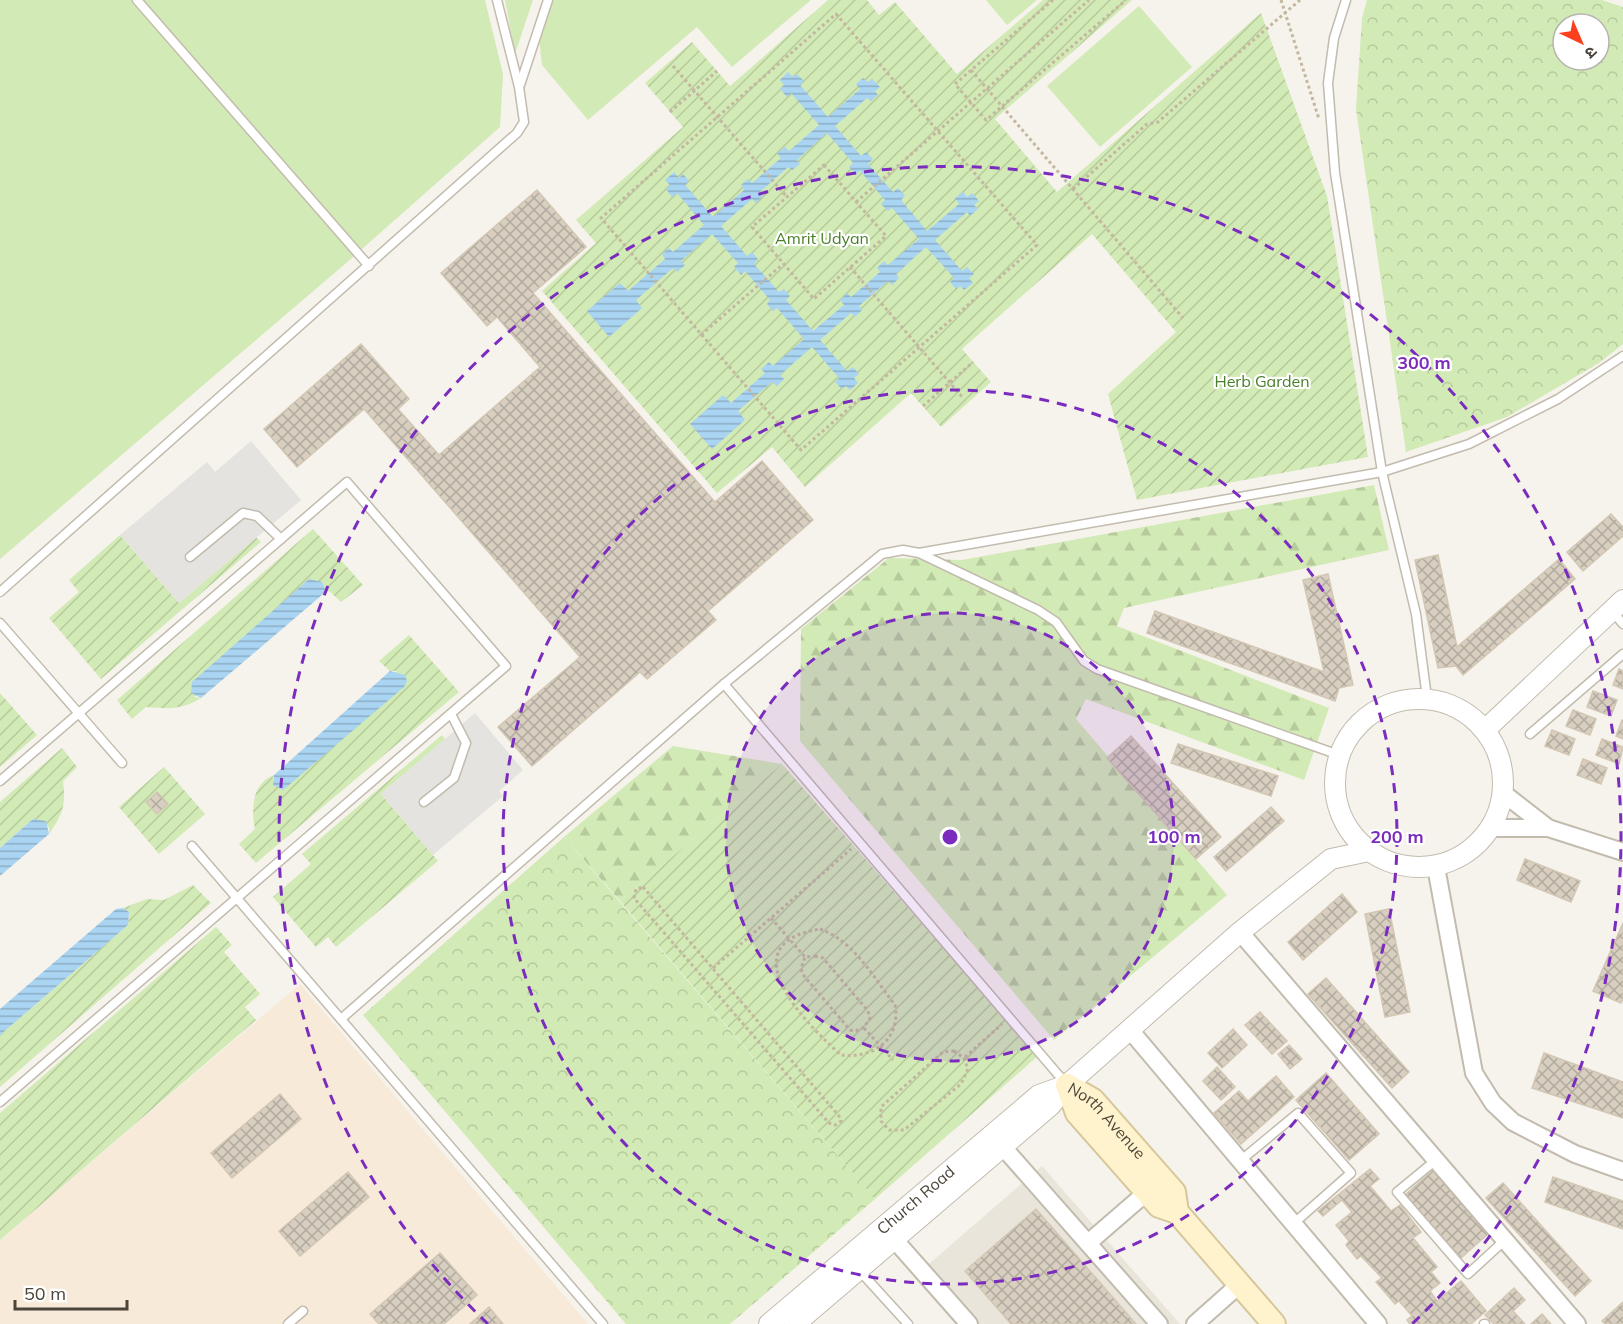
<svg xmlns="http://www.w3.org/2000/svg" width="1623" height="1324" font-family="Mulish,'Noto Sans Devanagari',sans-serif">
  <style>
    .residential { fill: #eae5da }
    .commercial { fill: #f7ead8 }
    .grass { fill: #d2eab5 }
    .forest { fill: url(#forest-firs) }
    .park { fill: url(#park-crowns); fill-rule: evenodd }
    .garden { fill: url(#garden-furrows) }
    .parking { fill: #e5e3e0 }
    .water { fill: url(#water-rules); fill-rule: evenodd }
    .building { fill: url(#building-cross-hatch); stroke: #d3c7b4; stroke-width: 1.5 }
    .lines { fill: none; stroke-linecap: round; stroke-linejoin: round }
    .service-casing { stroke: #c2bbae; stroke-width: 11 }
    .minor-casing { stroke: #c2bbae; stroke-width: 20 }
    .tertiary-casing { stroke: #c2bbae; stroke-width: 22 }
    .secondary-casing { stroke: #d6c79b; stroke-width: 26 }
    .path { stroke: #c4b79f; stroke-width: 3; stroke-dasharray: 3 3; stroke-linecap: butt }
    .service { stroke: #fff; stroke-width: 8 }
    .minor { stroke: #fff; stroke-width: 16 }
    .tertiary { stroke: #fff; stroke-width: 20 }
    .secondary { stroke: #fff3cd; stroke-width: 22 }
    .ring { fill: none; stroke: #7b2cbf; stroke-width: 3; stroke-dasharray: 10 8 }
    .labels { text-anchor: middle; stroke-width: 4.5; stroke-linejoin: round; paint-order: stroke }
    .park-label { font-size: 16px; fill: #4a7f2a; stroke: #fff }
    .street-label { font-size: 16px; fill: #4b4439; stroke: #fff }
    .centre { fill: #7b2cbf; stroke: #fff; stroke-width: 3 }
    .ring-label { font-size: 18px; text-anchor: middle; font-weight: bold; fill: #7b2cbf; stroke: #fff; stroke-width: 4.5; stroke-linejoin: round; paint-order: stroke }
  </style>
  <defs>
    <pattern id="forest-firs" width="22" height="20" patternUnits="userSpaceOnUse" patternTransform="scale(1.5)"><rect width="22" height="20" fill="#d2eab5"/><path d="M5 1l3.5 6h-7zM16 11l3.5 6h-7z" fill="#b6ca9c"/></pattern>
    <pattern id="park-crowns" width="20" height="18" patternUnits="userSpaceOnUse" patternTransform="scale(1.5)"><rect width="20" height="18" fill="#d2eab5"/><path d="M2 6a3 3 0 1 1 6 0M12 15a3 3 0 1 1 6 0" fill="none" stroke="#b6ca9c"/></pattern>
    <pattern id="garden-furrows" width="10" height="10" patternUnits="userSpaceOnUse" patternTransform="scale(1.5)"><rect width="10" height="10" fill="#d2eab5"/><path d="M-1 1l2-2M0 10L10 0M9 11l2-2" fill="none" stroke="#b6ca9c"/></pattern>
    <pattern id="water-rules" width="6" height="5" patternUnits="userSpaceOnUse" patternTransform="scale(1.5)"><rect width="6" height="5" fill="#a9d4f2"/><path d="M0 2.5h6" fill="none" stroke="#8caec5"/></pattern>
    <pattern id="building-cross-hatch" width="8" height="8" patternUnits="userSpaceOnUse" patternTransform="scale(1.5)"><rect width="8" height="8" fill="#d8cfc1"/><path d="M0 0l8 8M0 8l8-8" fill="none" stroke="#b1aa9e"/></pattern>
  </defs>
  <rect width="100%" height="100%" fill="#f6f3ec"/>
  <polygon class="residential" points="1042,1166 1180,1324 955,1324 914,1277"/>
  <polygon class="commercial" points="300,984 588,1324 0,1324 0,1240"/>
  <g class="grass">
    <polygon points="0,0 485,0 503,74 500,127 345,264 0,559"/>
    <polygon points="505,0 533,0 515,54"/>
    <polygon points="552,0 811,0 732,67 697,27 588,120 542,65 539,39"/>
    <polygon points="986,0 1037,0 1007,25"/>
    <polygon points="1139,6 1192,67 1100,147 1047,86"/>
  </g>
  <g class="forest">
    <polygon points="1374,485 1389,550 1124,608 1117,626 1329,708 1304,780 1086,699 1076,719 1227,895 1054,1040 800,741 801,629 889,558 962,560"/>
    <polygon points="673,746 782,764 620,901 564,837"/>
  </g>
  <g class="park">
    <path d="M1367,0H1602L1623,7V344L1599,363L1507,417L1406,452L1356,109L1362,18ZM1563,24H1599V60H1563Z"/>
    <polygon points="564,837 875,1199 730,1324 626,1324 363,1015"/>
  </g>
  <g class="garden">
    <polygon points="828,0 867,0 879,15 895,2 957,74 1043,0 1132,0 995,119 1057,192 1261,13 1327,196 1368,457 1137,500 1108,394 1176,332 1092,234 962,349 991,382 941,427 911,393 805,487 772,447 717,493 542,291 596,243 576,220 683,127 645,83 692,42 730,86"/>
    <path d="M313,529L363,585L341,602L329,591L322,595L325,589L194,697L201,698C182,710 168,709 146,707L132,719L117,700Z"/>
    <polygon points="120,535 179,603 256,537 261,542 101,679 49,618 79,592 69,580"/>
    <path d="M409,635L459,692L256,863L239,844L255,829C251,809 252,783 274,775L272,780L397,671H390L379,661Z"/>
    <polygon points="0,693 37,735 0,767"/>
    <polygon points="442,735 445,739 381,794 438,861 336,947 328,937 316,947 273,897 311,864 302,854"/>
    <path d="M62,748L77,767L63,781C66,805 63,814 49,834V827L33,819L0,848V802Z"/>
    <polygon points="782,764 1038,1056 875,1199 620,901"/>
    <polygon points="164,767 205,814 159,854 119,807"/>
    <polygon points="193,885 211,903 0,1087 0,1035 128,925 129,912 123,908 147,899 164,900"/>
    <polygon points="216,927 232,945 224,952 260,994 245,1007 256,1020 0,1240 0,1113"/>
  </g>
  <g class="parking">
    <polygon points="251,441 301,500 179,603 120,535 207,462 215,472"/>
    <polygon points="475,713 523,770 499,791 503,796 433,855 381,794"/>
  </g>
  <g class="water">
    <path d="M788,72L793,77L797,74L804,81L800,85L828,117L860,89L856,84L863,78L868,82L872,79L880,87L875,91L878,95L871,101L867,98L835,126L861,156L866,152L873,159L868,164L893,192L898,188L905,196L901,200L927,231L959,204L955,198L963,192L967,197L972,193L979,201L974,205L978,209L970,216L967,212L935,240L962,271L967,267L974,274L969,278L973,283L964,290L960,286L956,289L950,282L954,278L926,247L896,274L899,278L892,285L888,281L859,306L862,310L855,317L851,313L820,340L847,371L853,367L859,374L854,378L858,383L850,390L846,386L842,389L835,382L839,378L812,347L780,375L784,379L777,386L772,382L738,411L745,420L712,449L690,424L723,395L731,403L765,373L761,369L769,362L773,366L804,339L777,308L773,311L767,304L770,300L745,271L741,275L734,267L738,263L712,234L681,261L685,265L677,272L673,268L636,300L642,308L609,337L587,311L620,283L628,291L665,259L662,254L669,248L673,252L704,225L677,193L672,197L666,189L670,185L665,180L674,172L679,178L683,174L689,181L685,185L713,217L744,190L741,185L748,179L752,183L781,158L777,153L785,147L789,151L819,125L791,93L787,97L780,89L784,85L780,80ZM827,133L853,163L849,167L856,175L860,171L885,200L881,204L888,211L892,208L919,239L888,265L884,261L877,268L880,272L851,297L847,293L840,300L844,305L813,331L786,300L790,296L784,289L779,292L754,264L758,259L752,252L747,256L721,226L752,199L756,203L763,196L760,192L788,167L792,170L800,164L797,160Z"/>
    <polygon points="309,579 322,582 325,589 322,595 201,698 191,693 192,682"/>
    <polygon points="390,671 405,675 407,681 404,687 283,790 273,785 274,775"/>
    <polygon points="33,819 46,821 49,834 0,876 0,848"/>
    <polygon points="123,908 129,912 128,925 0,1035 0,1009 116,909"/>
  </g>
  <g class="building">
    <polygon points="537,190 586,247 533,293 715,502 762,461 813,520 708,611 716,620 647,679 640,672 532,766 498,727 580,657 364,409 297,467 264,429 361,344 409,399 398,409 439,455 540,367 497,317 487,326 441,273"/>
    <polygon points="1611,514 1623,527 1623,536 1583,571 1567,552"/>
    <polygon points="1438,555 1457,647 1559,559 1575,579 1463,675 1456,666 1438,668 1415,560"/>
    <polygon points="1328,574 1353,685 1339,688 1335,701 1147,633 1155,611 1324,672 1303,580"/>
    <polygon points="1619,669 1623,671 1623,689 1613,685"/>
    <polygon points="1593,691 1617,700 1611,716 1587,707"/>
    <polygon points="1573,710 1596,719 1590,735 1566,726"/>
    <polygon points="1622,720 1623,721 1623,739 1616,736"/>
    <polygon points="1552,730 1575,739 1569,755 1545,746"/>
    <polygon points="1131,736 1221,837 1196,859 1107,758"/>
    <polygon points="1602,739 1623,747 1619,764 1596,755"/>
    <polygon points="1178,744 1278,776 1271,796 1171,763"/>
    <polygon points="1583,759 1607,768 1601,784 1577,775"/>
    <polygon points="157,792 168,804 157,814 146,802"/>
    <polygon points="1271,807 1284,821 1226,871 1214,857"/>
    <polygon points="1525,859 1580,881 1571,902 1517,880"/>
    <polygon points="1342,894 1357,912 1303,960 1288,942"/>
    <polygon points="1389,909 1410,1012 1385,1017 1365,914"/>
    <polygon points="1623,923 1623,999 1621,1003 1593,991"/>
    <polygon points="1326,978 1409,1072 1392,1088 1308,994"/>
    <polygon points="1260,1012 1287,1041 1272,1054 1245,1025"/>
    <polygon points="1233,1029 1247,1045 1222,1068 1208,1053"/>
    <polygon points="1289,1045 1302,1059 1290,1069 1278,1054"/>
    <polygon points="1544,1053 1623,1082 1623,1118 1532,1088"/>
    <polygon points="1217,1067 1235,1087 1221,1100 1203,1081"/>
    <polygon points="1326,1073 1379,1134 1349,1160 1296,1100"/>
    <polygon points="1276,1076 1294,1097 1241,1144 1214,1113 1239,1091 1248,1101"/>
    <polygon points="280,1094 301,1119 232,1178 211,1153"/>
    <polygon points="1370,1169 1379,1179 1370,1186 1391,1211 1400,1205 1421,1232 1413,1238 1437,1267 1431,1272 1440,1283 1430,1291 1437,1301 1461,1281 1486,1311 1471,1324 1410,1324 1407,1320 1412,1316 1399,1301 1395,1304 1376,1282 1382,1278 1361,1256 1357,1259 1346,1245 1349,1241 1336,1225 1352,1212 1342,1200 1323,1216 1318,1211"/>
    <polygon points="1433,1170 1489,1233 1461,1258 1405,1195"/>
    <polygon points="348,1172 369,1197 300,1256 279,1231"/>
    <polygon points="1553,1177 1623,1201 1623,1229 1545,1202"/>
    <polygon points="1503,1183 1591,1281 1575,1296 1486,1198"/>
    <polygon points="1036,1209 1136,1324 1011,1324 965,1271"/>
    <polygon points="440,1253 477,1295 444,1324 379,1324 370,1314"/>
    <polygon points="1514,1288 1525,1300 1513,1311 1525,1324 1494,1324 1485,1315"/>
    <polygon points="1623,1302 1623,1324 1605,1324 1602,1321"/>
    <polygon points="489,1307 503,1324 470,1324"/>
    <polygon points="1542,1314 1551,1324 1531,1324"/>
  </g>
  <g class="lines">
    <g class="service-casing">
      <g id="service">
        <polyline points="137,0 369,266"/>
        <polyline points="1346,0 1334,38 1328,83 1335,173 1382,472 1416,614 1427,698"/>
        <polyline points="520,85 548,0"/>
        <polyline points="919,553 1038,610 1056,622 1084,661 1097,669 1339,755"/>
        <polyline points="190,557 243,513 257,516 281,539"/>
        <polyline points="0,592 517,133 524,122 519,87 497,0"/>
        <polyline points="1612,611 1623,624"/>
        <polyline points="0,623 122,763"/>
        <polyline points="724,684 1067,1085"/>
        <polyline points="1530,734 1623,654"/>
        <polyline points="0,781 347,482 506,666 0,1102"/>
        <polyline points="424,802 454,778 466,743 451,714"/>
        <polyline points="192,846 603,1324"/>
        <polyline points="341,1019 724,684 882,554 903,550 919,553 1382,472 1469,444 1558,399 1623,356"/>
        <polyline points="1436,1160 1397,1192 1468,1274 1505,1240"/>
        <polyline points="1240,1161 1298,1113 1351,1173 1293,1224"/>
        <polyline points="858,1269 908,1324"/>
        <polyline points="288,1324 303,1311"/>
        <polyline points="1484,1324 1485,1324"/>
      </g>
    </g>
    <g class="minor-casing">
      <g id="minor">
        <polyline points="1503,793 1548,828"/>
        <polyline points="1491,828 1548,828 1623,852"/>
        <polyline points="1436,867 1474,1073 1493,1103 1513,1122 1575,1154 1623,1171"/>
        <polyline points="1240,932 1577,1324"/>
        <polyline points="1130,1030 1378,1324"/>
        <polyline points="1003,1147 1159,1324"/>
        <polyline points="893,1238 969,1324"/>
        <polyline points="1088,1243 1147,1192"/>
        <polyline points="1195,1324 1240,1284"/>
      </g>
    </g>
    <g class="tertiary-casing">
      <g id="tertiary">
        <circle cx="1419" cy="783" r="84"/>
        <polyline points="1485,730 1623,600"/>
        <path id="s1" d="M769,1324L1039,1095L1067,1085"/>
        <polyline points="795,1324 1050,1106 1067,1085 1240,932 1331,859 1369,851"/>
      </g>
    </g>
    <g class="secondary-casing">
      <g id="secondary">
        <path id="s2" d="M1067,1085L1093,1100L1174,1192L1177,1212L1274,1324"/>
        <polyline points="1067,1085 1077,1113 1159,1206 1177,1212"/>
      </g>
    </g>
    <g class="path">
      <polyline points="1053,0 955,84 986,120 1126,0"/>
      <polyline points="1281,0 1319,119"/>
      <polygon points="836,14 1037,245 801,450 601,218"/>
      <polyline points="673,66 787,197"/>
      <polyline points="971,70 1183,318"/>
      <polyline points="670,112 717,71"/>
      <polygon points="824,165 886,236 814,299 752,227"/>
      <polyline points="1073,189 1147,124 1158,122 1300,0"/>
      <polyline points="856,202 1089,0"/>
      <polyline points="850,267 963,398"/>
      <polyline points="701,335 783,264"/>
      <polyline points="923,406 973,362"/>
      <polygon points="643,887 839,1116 841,1121 835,1125 829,1123 634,898 636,889"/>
      <polyline points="771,918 805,957"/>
      <path d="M820,929C854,941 874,978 895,1005C901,1040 873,1059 841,1055C806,1024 727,944 820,929Z"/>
      <path d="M815,956L823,958L868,1011L870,1018C864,1028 861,1032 850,1030L804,976L801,969L805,957Z"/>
      <polyline points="713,968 851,849"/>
      <polyline points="864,1028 893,1060"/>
      <polygon points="954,1051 964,1058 968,1069 961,1084 904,1130 889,1130 881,1121 881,1107 943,1052"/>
      <polyline points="965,1057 1002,1024"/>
    </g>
    <use href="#service" class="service"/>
    <use href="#minor" class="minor"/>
    <use href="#tertiary" class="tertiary"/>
    <use href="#secondary" class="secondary"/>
  </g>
  <circle cx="950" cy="837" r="224" fill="#7b2cbf" fill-opacity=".12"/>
  <g class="ring">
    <circle cx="950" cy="837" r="224"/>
    <circle cx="950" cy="837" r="447"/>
    <path d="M488 1324A671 671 0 1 1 1412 1324"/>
  </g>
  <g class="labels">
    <g class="park-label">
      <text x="822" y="244">Amrit Udyan</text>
      <text x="1262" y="387">Herb Garden</text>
    </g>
    <g class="street-label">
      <text dy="6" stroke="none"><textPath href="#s2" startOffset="54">North Avenue</textPath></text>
      <text dy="6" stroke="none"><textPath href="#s1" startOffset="192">Church Road</textPath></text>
    </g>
  </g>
  <circle cx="950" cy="837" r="9" class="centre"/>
  <g class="ring-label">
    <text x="1424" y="369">300 m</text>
    <text x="1174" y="843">100 m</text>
    <text x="1397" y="843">200 m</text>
  </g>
  <g transform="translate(1581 42) rotate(136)"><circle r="28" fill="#ffffff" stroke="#b7b4b0" stroke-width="1.5"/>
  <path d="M0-4.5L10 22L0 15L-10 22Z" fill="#fc3f1d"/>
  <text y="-9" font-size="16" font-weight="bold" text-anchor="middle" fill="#4b4439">उ</text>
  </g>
  <path d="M15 1300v9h112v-9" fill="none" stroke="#4b4439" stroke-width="3"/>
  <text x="24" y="1300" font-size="18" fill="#4b4439" stroke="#ffffff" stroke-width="4.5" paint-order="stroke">50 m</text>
</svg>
